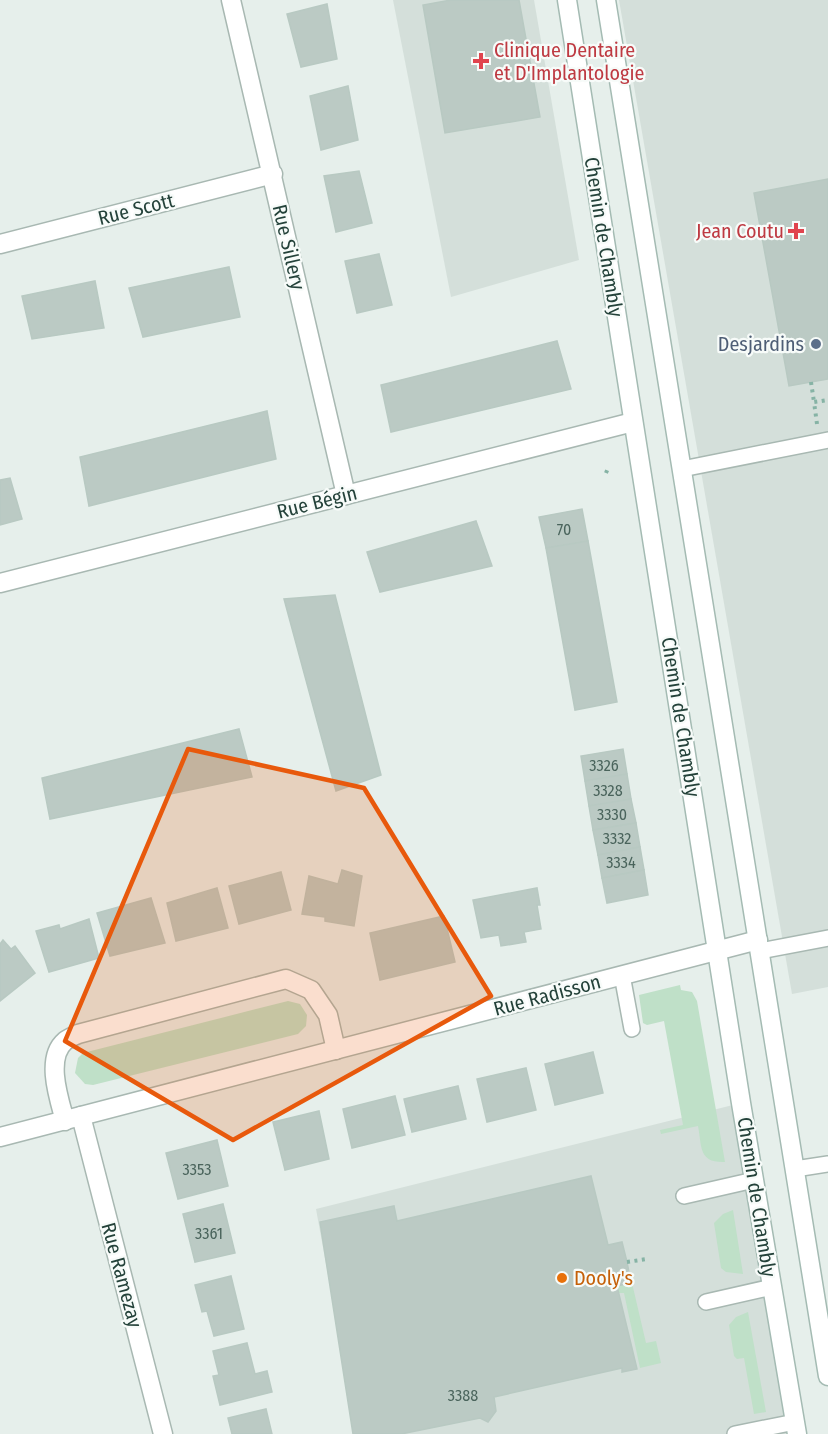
<svg xmlns="http://www.w3.org/2000/svg" width="828" height="1434" font-family="'Fira Sans Condensed',sans-serif">
  <style>
    .built { fill: #d4dfda }
    .green { fill: #bfe0c8 }
    .building { fill: #bbcac4; stroke: #b8c9c2; stroke-width: 1.5 }
    .lines { fill: none; stroke-linecap: round; stroke-linejoin: round }
    .service-casing { stroke: #a8b8b2; stroke-width: 18 }
    .minor-casing { stroke: #a8b8b2; stroke-width: 21 }
    .secondary-casing { stroke: #a4bbb3; stroke-width: 21 }
    .path { stroke: #86b3a5; stroke-width: 4; stroke-dasharray: 3 4.5; stroke-linecap: butt }
    .service { stroke: #fff; stroke-width: 15 }
    .minor { stroke: #fff; stroke-width: 18 }
    .secondary { stroke: #fff; stroke-width: 18 }
    .marked { fill: #e8590c; fill-opacity: 0.2; stroke: #e8590c; stroke-width: 4.5; stroke-linejoin: round }
    .health-dot { fill: #e0444e; stroke: #f7fbf9; stroke-width: 2 }
    .service-dot { fill: #5c6f8a; stroke: #f7fbf9; stroke-width: 2 }
    .food-dot { fill: #e8710a; stroke: #f7fbf9; stroke-width: 2 }
    .labels { text-anchor: middle; stroke-width: 4.5; stroke-linejoin: round; paint-order: stroke }
    .number-label { font-size: 16px; fill: #4a645c }
    .health-label { font-size: 20px; fill: #be3a42; stroke: #f7fbf9; text-anchor: start }
    .street-label { font-size: 20px; fill: #24423a; stroke: #f7fbf9 }
    .service-label { font-size: 20px; fill: #4e5e75; stroke: #f7fbf9; text-anchor: end }
    .food-label { font-size: 20px; fill: #c56008; stroke: #f7fbf9; text-anchor: start }
  </style>
  <rect width="100%" height="100%" fill="#e6efeb"/>
  <g class="built">
    <polygon points="393,0 534,0 579,260 451,297"/>
    <polygon points="619,0 828,0 828,987 792,994"/>
    <polygon points="741,1103 797,1434 357,1434 316,1209"/>
  </g>
  <g class="green">
    <path d="M680,985L681,990L692,992L697,1001L725,1162C698,1163 702,1146 698,1126L661,1134L660,1130L683,1125L664,1021L647,1025L643,1023L639,995Z"/>
    <polygon points="288,1001 300,1004 307,1015 306,1026 298,1034 93,1085 85,1084 75,1073 78,1058 83,1053"/>
    <polygon points="733,1210 743,1274 726,1272 721,1268 714,1223 723,1214"/>
    <polygon points="632,1283 646,1343 656,1341 661,1363 640,1368 624,1293 619,1293 618,1286"/>
    <polygon points="748,1312 766,1412 754,1414 744,1358 737,1359 734,1356 729,1325 736,1317"/>
  </g>
  <g class="building">
    <polygon points="451,0 519,0 540,117 445,133 423,5"/>
    <polygon points="327,4 337,59 301,67 287,14"/>
    <polygon points="348,86 358,140 321,150 310,96"/>
    <polygon points="359,171 372,223 336,232 324,176"/>
    <polygon points="828,179 828,379 789,386 754,193"/>
    <polygon points="379,254 392,305 357,313 345,261"/>
    <polygon points="229,267 240,317 143,337 129,288"/>
    <polygon points="95,281 104,328 32,339 22,296"/>
    <polygon points="557,341 571,389 391,432 381,385"/>
    <polygon points="267,411 276,459 89,506 80,457"/>
    <polygon points="10,478 22,519 0,525 0,480"/>
    <polygon points="582,509 588,541 546,548 539,517"/>
    <polygon points="476,521 492,566 380,592 367,552"/>
    <polygon points="588,541 617,702 575,710 546,548"/>
    <polygon points="335,595 381,775 336,791 284,599"/>
    <polygon points="239,729 252,777 50,819 42,778"/>
    <polygon points="623,749 627,774 585,781 581,756"/>
    <polygon points="627,774 631,799 589,806 585,781"/>
    <polygon points="631,799 636,823 593,830 589,806"/>
    <polygon points="636,823 640,847 598,855 593,830"/>
    <polygon points="640,847 644,870 602,878 598,855"/>
    <polygon points="342,870 362,876 354,926 325,921 325,917 302,914 309,876 338,884"/>
    <polygon points="644,870 648,895 607,903 602,878"/>
    <polygon points="281,872 291,910 239,924 229,886"/>
    <polygon points="217,888 228,928 176,941 167,903"/>
    <polygon points="537,888 540,905 537,905 541,929 524,932 526,942 501,946 499,935 481,938 473,900"/>
    <polygon points="151,898 165,943 110,956 97,913"/>
    <polygon points="444,916 455,962 380,980 370,933"/>
    <polygon points="89,919 99,958 49,972 36,931 59,925 60,929"/>
    <polygon points="3,940 11,949 15,946 35,973 0,1001 0,944"/>
    <polygon points="593,1052 603,1093 555,1105 545,1064"/>
    <polygon points="526,1068 536,1110 487,1122 477,1079"/>
    <polygon points="458,1086 466,1119 412,1132 404,1099"/>
    <polygon points="395,1096 405,1135 352,1148 343,1109"/>
    <polygon points="319,1111 329,1159 285,1170 273,1122"/>
    <polygon points="217,1140 228,1186 178,1199 166,1153"/>
    <polygon points="591,1176 608,1245 622,1242 627,1262 631,1283 617,1286 637,1369 622,1372 622,1368 494,1397 496,1411 488,1422 480,1418 401,1434 353,1434 320,1222 394,1206 397,1221"/>
    <polygon points="223,1204 235,1253 195,1262 183,1214"/>
    <polygon points="231,1276 244,1329 214,1336 207,1311 202,1312 195,1285"/>
    <polygon points="247,1343 255,1374 267,1371 272,1392 220,1405 213,1376 219,1375 213,1351"/>
    <polygon points="266,1409 272,1434 232,1434 228,1418"/>
  </g>
  <g class="lines">
    <g class="service-casing">
      <g id="service">
        <polyline points="682,469 828,440"/>
        <polyline points="760,951 828,938"/>
        <polyline points="622,975 632,1029"/>
        <polyline points="795,1169 828,1164"/>
        <polyline points="684,1196 754,1180"/>
        <polyline points="706,1302 772,1287"/>
        <polyline points="735,1434 795,1422"/>
      </g>
    </g>
    <g class="minor-casing">
      <g id="minor">
        <polyline points="231,0 346,495"/>
        <polyline points="0,244 273,174"/>
        <polyline points="0,583 633,422"/>
        <polyline points="81,1116 163,1434"/>
        <path d="M65,1121C59,1099 45,1058 65,1041C69,1038 74,1036 78,1034L286,979L311,990L328,1015L336,1050"/>
        <polyline points="0,1137 758,940"/>
      </g>
    </g>
    <g class="secondary-casing">
      <g id="secondary">
        <polyline points="567,0 741,1103 797,1434"/>
        <polyline points="606,0 828,1376"/>
      </g>
    </g>
    <g class="path">
      <polyline points="811,382 814,402"/>
      <polyline points="817,424 814,402 828,400"/>
      <polyline points="606,473 608,468"/>
      <polyline points="627,1262 647,1259"/>
    </g>
    <use href="#service" class="service"/>
    <use href="#minor" class="minor"/>
    <use href="#secondary" class="secondary"/>
  </g>
  <path class="marked" d="M188,749L364,788L491,996L233,1140L65,1041Z"/>
  <g class="health-dot">
    <path d="M478 52h6v6h6v6h-6v6h-6v-6h-6v-6h6z"/>
    <path d="M793 222h6v6h6v6h-6v6h-6v-6h-6v-6h6z"/>
  </g>
  <circle class="service-dot" cx="816" cy="344" r="6"/>
  <circle class="food-dot" cx="562" cy="1278" r="6"/>
  <g class="labels">
    <g class="number-label">
      <text x="564" y="535">70</text>
      <text x="604" y="771">3326</text>
      <text x="608" y="796">3328</text>
      <text x="612" y="820">3330</text>
      <text x="617" y="844">3332</text>
      <text x="621" y="868">3334</text>
      <text x="197" y="1175">3353</text>
      <text x="209" y="1239">3361</text>
      <text x="463" y="1401">3388</text>
    </g>
    <g class="health-label">
      <text x="494" y="57">Clinique Dentaire<tspan x="494" dy="23">et D'Implantologie</tspan></text>
      <text x="784" y="238" text-anchor="end">Jean Coutu</text>
    </g>
    <g class="street-label">
      <text transform="translate(136 209) rotate(-14)" y="7">Rue Scott</text>
      <text transform="translate(604 237) rotate(81)" y="7">Chemin de Chambly</text>
      <text transform="translate(289 247) rotate(77)" y="7">Rue Sillery</text>
      <text transform="translate(317 502) rotate(-14)" y="7">Rue Bégin</text>
      <text transform="translate(681 717) rotate(81)" y="7">Chemin de Chambly</text>
      <text transform="translate(547 995) rotate(-15)" y="7">Rue Radisson</text>
      <text transform="translate(757 1197) rotate(81)" y="7">Chemin de Chambly</text>
      <text transform="translate(122 1275) rotate(75)" y="7">Rue Ramezay</text>
    </g>
    <g class="service-label">
      <text x="804" y="351">Desjardins</text>
    </g>
    <g class="food-label">
      <text x="574" y="1285">Dooly's</text>
    </g>
  </g>
</svg>
